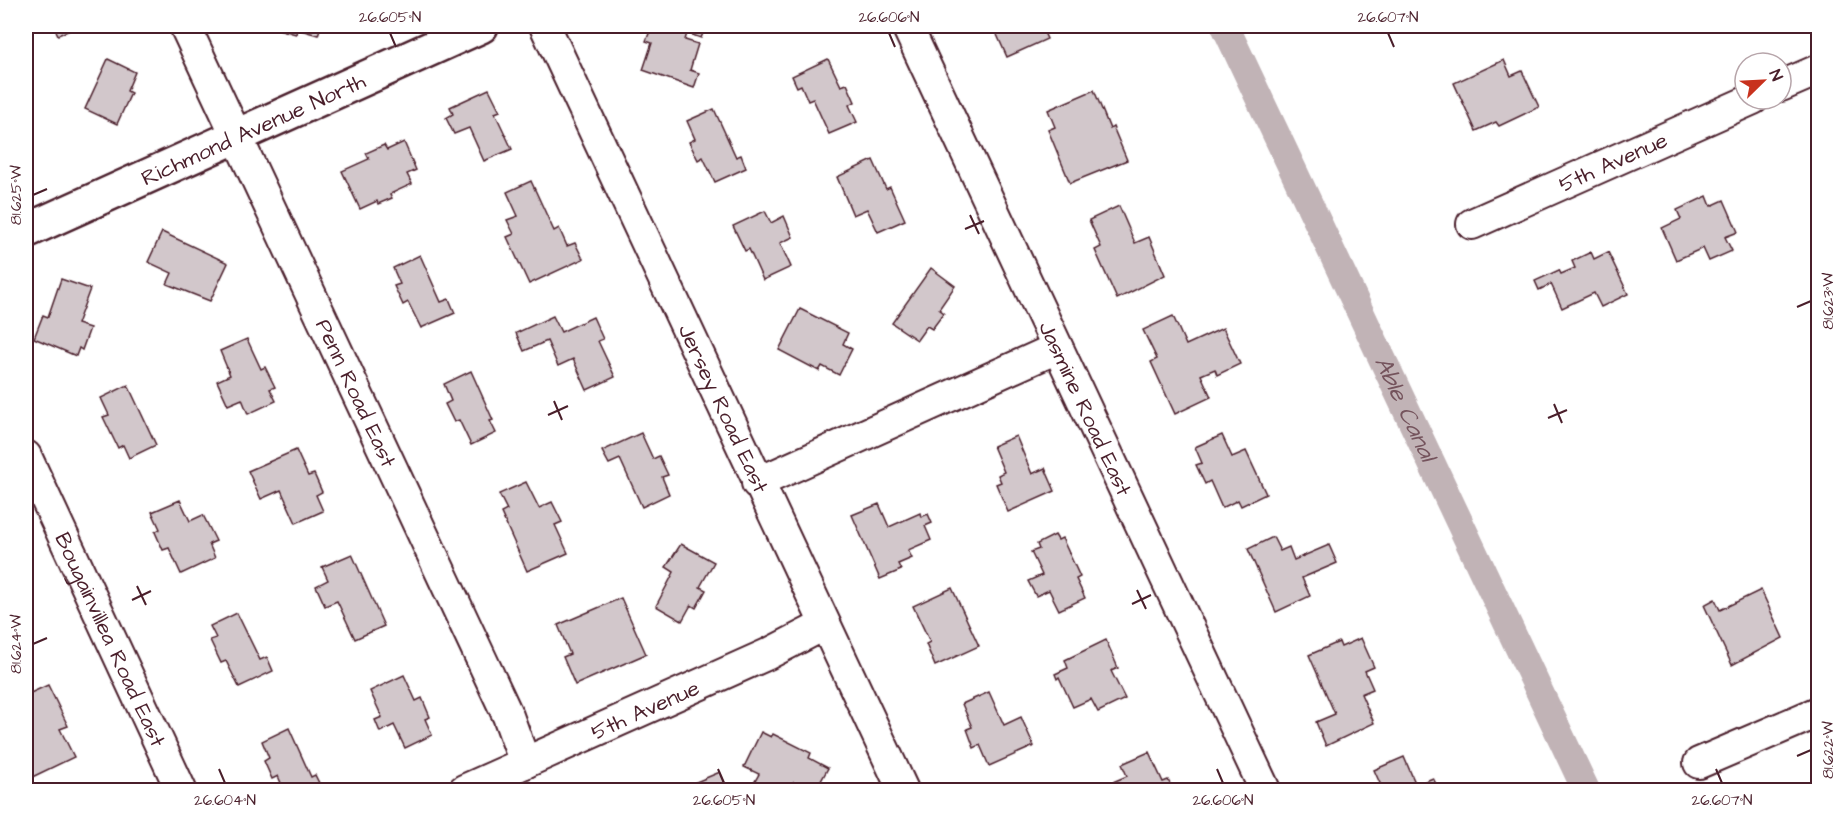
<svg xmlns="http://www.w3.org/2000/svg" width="1844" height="816" font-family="'Architects Daughter',sans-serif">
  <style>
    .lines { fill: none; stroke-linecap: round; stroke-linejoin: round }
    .canal { stroke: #c1b3b6; stroke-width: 28 }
    .building { fill: #d2c7cb; stroke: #4a1f2b; stroke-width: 1.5 }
    .minor-casing { stroke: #4a1f2b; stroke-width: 34 }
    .tertiary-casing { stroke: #4a1f2b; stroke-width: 38 }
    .minor { stroke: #fff; stroke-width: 30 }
    .tertiary { stroke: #fff; stroke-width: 33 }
    .ticks { fill: none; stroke: #4a1f2b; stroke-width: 2 }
    .labels { text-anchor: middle; stroke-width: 5; stroke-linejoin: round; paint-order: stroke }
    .street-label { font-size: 22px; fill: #4a1f2b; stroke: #fff }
    .water-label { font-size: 24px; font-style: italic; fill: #74535c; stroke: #fff }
    .neatline { fill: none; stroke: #4a1f2b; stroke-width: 2 }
    .ticks-label { font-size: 15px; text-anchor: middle; fill: #4a1f2b }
  </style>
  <rect width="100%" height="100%" fill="#fff"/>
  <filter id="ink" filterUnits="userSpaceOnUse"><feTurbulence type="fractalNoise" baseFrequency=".0167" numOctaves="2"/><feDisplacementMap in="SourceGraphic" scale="12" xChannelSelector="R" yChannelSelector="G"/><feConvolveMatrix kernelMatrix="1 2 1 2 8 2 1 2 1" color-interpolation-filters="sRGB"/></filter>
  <g filter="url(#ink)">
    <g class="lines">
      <path class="canal" id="s1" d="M1225,26L1586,790"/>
    </g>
    <g class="building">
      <polygon points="54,26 80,26 58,35"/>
      <polygon points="267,26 321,26 318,35 297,29 296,34"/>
      <polygon points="652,26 706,26 701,38 687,33 685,40 698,44 690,70 699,73 694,88 643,70 652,43 646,41"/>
      <polygon points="1012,26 1041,26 1047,39 1007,57 994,28 997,27 999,31"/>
      <polygon points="108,59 135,72 127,91 131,93 117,124 85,109"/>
      <polygon points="828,59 841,86 847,84 855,102 849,105 857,122 829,134 813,99 808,101 801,85 797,87 792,76"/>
      <polygon points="1504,60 1511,76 1522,71 1539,107 1499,126 1496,122 1476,131 1454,83"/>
      <polygon points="489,89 500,111 495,113 512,149 484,161 469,128 454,134 446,118 453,114 450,107"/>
      <polygon points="1094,90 1110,129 1113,127 1127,160 1070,183 1048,130 1055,127 1048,110"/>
      <polygon points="714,109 736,157 741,155 746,168 715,182 703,157 698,160 689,142 695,139 687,121"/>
      <polygon points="26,128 30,128 28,163 26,163"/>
      <polygon points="404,142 416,170 407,174 412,184 390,194 392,198 378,204 377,201 360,209 342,171 369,159 366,153 384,145 387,150"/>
      <polygon points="873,160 886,189 890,187 905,220 878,232 867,209 853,215 837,177"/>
      <polygon points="531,181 554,231 559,228 567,246 575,243 583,259 529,284 507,237 514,234 507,220 518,216 507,192"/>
      <polygon points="1707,196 1711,206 1724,200 1738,232 1725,237 1732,251 1709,261 1703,248 1676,260 1662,228 1681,219 1677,210"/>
      <polygon points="1119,206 1135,243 1149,237 1165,275 1117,299 1095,250 1101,247 1089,220"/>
      <polygon points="765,211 771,223 784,216 793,237 780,243 791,267 763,280 749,249 745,251 733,226"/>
      <polygon points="162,232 228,263 210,301 167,284 172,273 148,262"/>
      <polygon points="1591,252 1594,259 1608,252 1628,294 1601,307 1594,293 1562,308 1551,284 1539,290 1535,281 1559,270 1561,274 1575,268 1572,261"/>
      <polygon points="420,255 441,302 449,299 455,313 421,328 408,302 403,305 394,286 400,284 393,268"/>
      <polygon points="931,268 955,286 939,309 944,313 932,329 927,326 917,340 892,323"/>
      <polygon points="61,279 90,289 77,324 90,328 82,350 79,348 76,356 34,338 43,315 48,317"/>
      <polygon points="800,309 848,333 843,344 852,349 839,375 822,366 819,371 779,350"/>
      <polygon points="553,316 561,332 593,317 603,339 598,341 615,377 587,390 573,359 558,366 547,341 524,351 516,333"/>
      <polygon points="1173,316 1186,345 1223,328 1240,364 1217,375 1215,369 1201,375 1211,397 1175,414 1151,362 1157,359 1143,330"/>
      <polygon points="247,339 261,369 265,367 275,387 270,389 276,401 248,414 242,399 228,405 217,381 230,375 220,351"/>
      <polygon points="471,371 493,420 490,421 496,433 471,445 459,420 454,422 445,404 451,401 444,384"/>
      <polygon points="128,385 156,445 129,458 123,445 118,448 103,417 109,415 101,398"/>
      <polygon points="641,433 653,459 659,456 668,475 662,477 669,494 642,507 620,459 609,464 602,451"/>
      <polygon points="1222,435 1232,457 1246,451 1266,494 1241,506 1238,500 1222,508 1210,481 1205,484 1196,465 1202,463 1195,447"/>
      <polygon points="1016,436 1032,474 1045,468 1055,491 1008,512 996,484 1001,482 998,475 1004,472 993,446"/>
      <polygon points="296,450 308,476 314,474 322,492 316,495 323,511 296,523 281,490 261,499 248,471"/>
      <polygon points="526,482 539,508 552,502 562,522 555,525 568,553 527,571 501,513 507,510 499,494"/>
      <polygon points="180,500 190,521 203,515 216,541 209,544 215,558 181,574 169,548 163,550 155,532 160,529 152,512"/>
      <polygon points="879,504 889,527 920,513 921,517 928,514 932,523 925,526 931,540 908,550 912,558 898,564 901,570 880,579 852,515"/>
      <polygon points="1055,535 1058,540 1062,538 1080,577 1076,579 1085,598 1059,610 1049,590 1036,596 1028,581 1042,575 1031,552 1039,549 1037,544"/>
      <polygon points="1273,537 1280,551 1289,547 1294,560 1329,545 1337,563 1302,578 1310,596 1276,612 1248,549"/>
      <polygon points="681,544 714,562 700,587 706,590 696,608 691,605 682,621 656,606 674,572 666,567"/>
      <polygon points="352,554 384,626 355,639 337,601 325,606 316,586 328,580 322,567"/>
      <polygon points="952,588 979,646 935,666 926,644 930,642 913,606"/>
      <polygon points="1761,590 1783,638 1732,665 1704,605 1715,599 1720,610"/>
      <polygon points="621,598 646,654 575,685 563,657 570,654 558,625"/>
      <polygon points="237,613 260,660 267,657 273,671 239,687 226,661 221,663 210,640 216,638 210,626"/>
      <polygon points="1361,638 1374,667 1365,671 1373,689 1361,694 1374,723 1326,746 1316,722 1335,714 1309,655 1339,642 1341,647"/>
      <polygon points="1106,640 1118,668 1111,671 1125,699 1098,712 1091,699 1073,707 1059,677 1057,679 1055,674 1068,668 1065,660"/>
      <polygon points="404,675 416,701 422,698 430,717 425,719 432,735 405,748 394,725 380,732 375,720 382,717 370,691"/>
      <polygon points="48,685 68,726 60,729 74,757 26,780 26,695"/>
      <polygon points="989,692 1004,725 1021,717 1034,746 989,766 980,745 974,748 967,729 972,727 962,704"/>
      <polygon points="289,728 311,777 315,775 322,789 284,790 278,776 272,779 264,761 269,758 262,741"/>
      <polygon points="761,732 771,737 773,734 811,753 809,758 828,768 816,790 791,790 794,782 789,790 768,790 754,783 759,774 744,767"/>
      <polygon points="1149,752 1163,782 1168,780 1173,790 1105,790 1104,789 1114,784 1113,782 1127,776 1122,764"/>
      <polygon points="1404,757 1416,785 1433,778 1439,790 1383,790 1374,770"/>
      <polygon points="720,772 728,790 690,790 689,785"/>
    </g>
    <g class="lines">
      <g class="minor-casing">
        <g id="minor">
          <path id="s2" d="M185,26L508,716L525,763"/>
          <path id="s3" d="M545,26L903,790"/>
          <path id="s4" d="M907,26L1265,790"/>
          <polyline points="1781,86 1818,70"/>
          <path id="s5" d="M1472,224L1753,99"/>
          <path id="s6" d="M26,456L181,790"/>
          <polyline points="757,483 1057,348"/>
          <polyline points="1699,763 1818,712"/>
          <path id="s7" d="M464,790L768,654L824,625"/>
        </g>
      </g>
      <g class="tertiary-casing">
        <g id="tertiary">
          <path id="s8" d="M26,231L481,26"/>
        </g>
      </g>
      <use href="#minor" class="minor"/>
      <use href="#tertiary" class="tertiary"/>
    </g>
  </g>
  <path class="ticks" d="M390,33L396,47M889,33L895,47M1388,33L1394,47M33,195L47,189M970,215L979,234M965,229L984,221M1797,307L1811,301M554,401L562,420M1554,404L1562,423M548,415L568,406M1548,418L1567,410M137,586L146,605M1137,590L1146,609M132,600L151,591M1132,604L1151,595M33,644L47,638M1797,756L1811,750M219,769L225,783M718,769L724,783M1217,769L1223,783M1716,769L1722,783"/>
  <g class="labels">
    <g class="street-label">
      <text dy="8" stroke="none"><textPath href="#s8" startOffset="249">Richmond Avenue North</textPath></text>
      <text dy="8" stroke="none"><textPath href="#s5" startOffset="154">5th Avenue</textPath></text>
      <text dy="8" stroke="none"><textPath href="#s2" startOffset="405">Penn Road East</textPath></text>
      <text dy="8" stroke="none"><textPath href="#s4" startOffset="422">Jasmine Road East</textPath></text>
      <text dy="8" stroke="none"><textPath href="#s3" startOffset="422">Jersey Road East</textPath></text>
      <text dy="8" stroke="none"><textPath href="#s6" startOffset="202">Bougainvillea Road East</textPath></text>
      <text dy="8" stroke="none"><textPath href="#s7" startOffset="198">5th Avenue</textPath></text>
    </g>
    <g class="water-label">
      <text dy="8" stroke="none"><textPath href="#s1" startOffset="423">Able Canal</textPath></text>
    </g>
  </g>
  <rect width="1844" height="816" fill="none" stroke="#fff" stroke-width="66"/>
  <g transform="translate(1763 81) rotate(66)"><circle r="28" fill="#ffffff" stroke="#b7a5aa" stroke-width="1.5"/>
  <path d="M0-4.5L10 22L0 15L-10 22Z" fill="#c8321e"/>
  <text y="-9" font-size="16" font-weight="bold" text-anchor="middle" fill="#4a1f2b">N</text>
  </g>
  <rect x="33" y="33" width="1778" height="750" class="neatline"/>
  <g class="ticks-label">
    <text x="390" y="22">26.605°N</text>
    <text x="889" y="22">26.606°N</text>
    <text x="1388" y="22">26.607°N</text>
    <text transform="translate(16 195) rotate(-90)" y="5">81.625°W</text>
    <text transform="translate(1828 301) rotate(-90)" y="5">81.623°W</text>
    <text transform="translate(16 644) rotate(-90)" y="5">81.624°W</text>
    <text transform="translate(1828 750) rotate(-90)" y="5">81.622°W</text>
    <text x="225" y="805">26.604°N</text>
    <text x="724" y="805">26.605°N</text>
    <text x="1223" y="805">26.606°N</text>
    <text x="1722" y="805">26.607°N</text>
  </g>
</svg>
